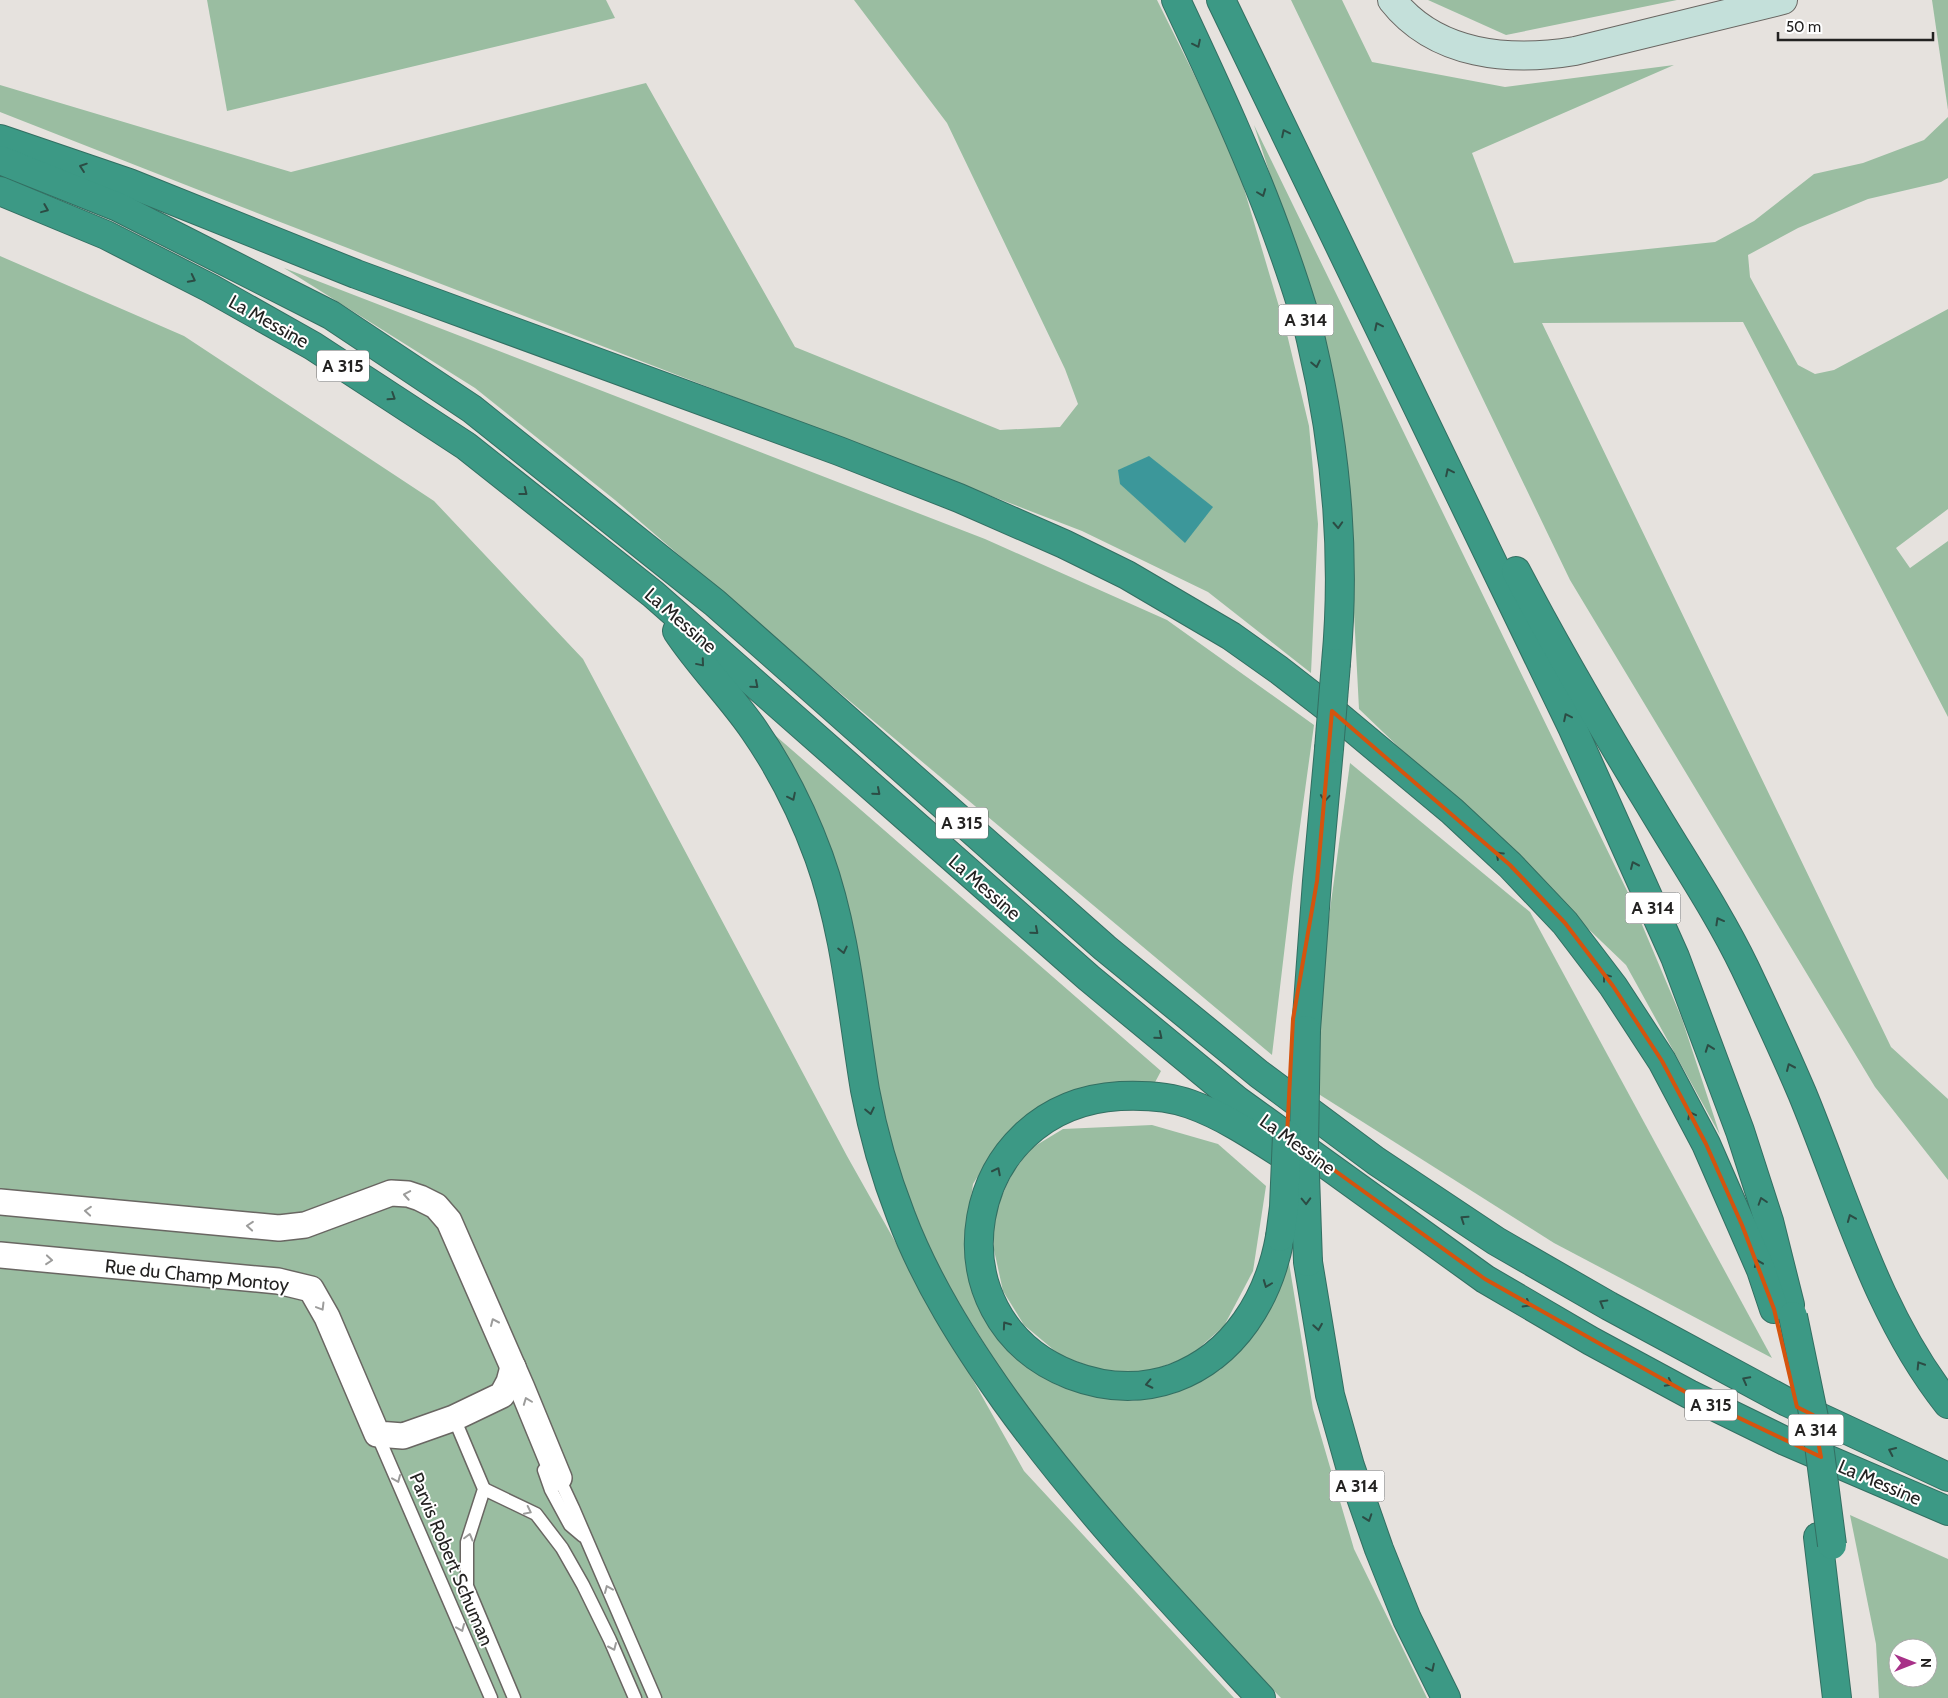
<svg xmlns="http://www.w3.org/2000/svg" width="1948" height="1698" font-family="Cabin,sans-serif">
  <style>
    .green { fill: #9abda1; fill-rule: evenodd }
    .water { fill: #3c979a }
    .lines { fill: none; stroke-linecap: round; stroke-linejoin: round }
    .lane-casing { stroke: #696662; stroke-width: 15 }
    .street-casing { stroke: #696662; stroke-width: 28 }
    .secondary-casing { stroke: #696662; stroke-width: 30 }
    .highway-casing { stroke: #336f62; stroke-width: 30 }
    .lane { stroke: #fff; stroke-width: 12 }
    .street { stroke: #fff; stroke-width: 25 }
    .secondary { stroke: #c4e0da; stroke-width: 28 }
    .highway { stroke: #3c9985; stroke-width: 28 }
    .highway-bridge-casing { stroke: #336f62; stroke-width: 30; stroke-linecap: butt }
    .highway-bridge { stroke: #3c9985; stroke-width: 28 }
    .oneway { stroke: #2c4c44 }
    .oneway2 { stroke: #9c9c9b }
    .marked { fill: none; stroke: #d4540e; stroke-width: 4; stroke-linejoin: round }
    .labels { text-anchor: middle; stroke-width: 4; stroke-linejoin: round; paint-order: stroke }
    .shield { fill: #fff; stroke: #656464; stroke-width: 1 }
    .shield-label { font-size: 18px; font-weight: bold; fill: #232221 }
    .street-label { font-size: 19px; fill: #232221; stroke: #fff }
  </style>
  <rect width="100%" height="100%" fill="#e6e2de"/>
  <g class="green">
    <polygon points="207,0 606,0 615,18 227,111"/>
    <polygon points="854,0 1157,0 1234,155 1286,330 1309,426 1318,524 1311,673 1208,592 1082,531 275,220 0,112 0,85 291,172 646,83 795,347 1000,430 1060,427 1078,404 1065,369 947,123"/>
    <polygon points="1291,0 1342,0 1372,62 1505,87 1674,65 1472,153 1514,263 1715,242 1754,221 1814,174 1863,163 1924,140 1948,117 1948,178 1941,182 1868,199 1798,228 1748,255 1750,277 1798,365 1815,374 1834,370 1948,309 1948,509 1896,548 1910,568 1948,541 1948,717 1743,322 1542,323 1891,1047 1948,1099 1948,1180 1875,1087 1570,580"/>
    <polygon points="1428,0 1677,0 1506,35"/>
    <polygon points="1932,0 1948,0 1948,110"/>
    <polygon points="1254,125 1632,901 1682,1019 1720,1135 1626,965 1359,709 1347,478 1321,332"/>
    <polygon points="0,256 184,336 434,501 583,659 847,1156 1024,1471 1234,1698 0,1698"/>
    <polygon points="284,268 985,539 1167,620 1314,725 1293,877 1272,1055 827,682 615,500 475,388"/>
    <polygon points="769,730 1161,1071 1152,1088 1111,1084 1065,1095 1037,1112 998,1144 973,1184 964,1247 970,1281 983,1313 1001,1339 1025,1366 1057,1385 1087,1395 1132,1401 1175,1393 1220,1370 1242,1347 1283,1262 1289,1263 1313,1409 1354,1549 1427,1698 1281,1698 1160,1574 1046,1434 1001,1370 960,1305 931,1253 886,1138"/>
    <polygon points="1350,763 1530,912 1772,1358 1554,1243 1317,1093 1320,983"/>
    <polygon points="1152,1125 1218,1144 1266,1186 1253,1271 1224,1326 1189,1357 1141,1374 1101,1370 1061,1356 1024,1325 1003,1291 994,1250 994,1213 1012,1174 1030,1149 1063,1129"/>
    <path d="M1850,1515L1948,1559V1698H1879L1876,1644ZM1898,1648H1928V1678H1898Z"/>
  </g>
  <polygon class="water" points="1149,456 1213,507 1185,543 1120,484 1118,470"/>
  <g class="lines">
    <g class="lane-casing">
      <g id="lane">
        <polyline points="454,1418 484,1489 467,1542 467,1586 514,1698"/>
        <polyline points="377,1434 491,1698"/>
        <polyline points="544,1470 551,1490 570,1525 583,1536"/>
        <polyline points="559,1478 573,1508 655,1698"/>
        <polyline points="484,1489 536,1514 562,1548 583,1585 610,1640 635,1698"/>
      </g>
    </g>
    <g class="street-casing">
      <g id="street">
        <polyline points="0,1202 279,1228 305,1225 391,1193 408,1194 420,1198 436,1206 449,1221 522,1388 559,1478"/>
        <polyline points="0,1255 278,1281 311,1289 327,1317 377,1434 403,1436 454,1418 502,1395 509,1382 513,1367"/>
      </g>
    </g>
    <g class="secondary-casing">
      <path id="secondary" d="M1392,0C1436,56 1510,62 1575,51L1783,0"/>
    </g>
    <g class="highway-casing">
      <g id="highway">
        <path d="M1176,0C1214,81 1252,162 1282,247C1293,278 1304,309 1311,340C1336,446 1346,556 1336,663"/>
        <polyline points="1221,0 1573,729 1675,957 1740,1131 1769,1221 1790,1305"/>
        <polyline points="0,139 129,183 356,274 839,451 959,498 1064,544 1127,575 1231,636 1279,670 1337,715 1452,811 1510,865 1565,923 1613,986 1662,1061 1706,1144 1761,1270 1774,1309"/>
        <polyline points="0,160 118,207 331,315 472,409 715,603 1105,948 1259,1074 1376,1161 1496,1241 1609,1306 1787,1402 1948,1477"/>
        <polyline points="0,191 106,235 210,288 313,346 466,446 653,594 1089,978 1238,1101 1485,1279 1591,1341 1689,1394 1785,1441 1948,1511"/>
        <path d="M1516,571C1558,651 1603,728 1650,805C1682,859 1718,912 1745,968C1765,1010 1784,1051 1802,1093C1846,1199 1876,1313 1948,1404"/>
        <path d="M677,631C700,666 730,695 754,730C781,769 803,813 819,857C846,932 852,1012 865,1090C873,1133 885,1175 901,1216C926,1282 964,1342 1005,1400C1082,1507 1172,1602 1261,1698"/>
        <polyline points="1306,1030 1317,881 1329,749"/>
        <path d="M1280,1237C1269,1298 1235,1355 1174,1378C1140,1390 1105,1388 1071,1375C925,1318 961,1105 1120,1096C1144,1095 1168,1096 1190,1104C1227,1117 1261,1141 1294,1162"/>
        <polyline points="1308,1262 1330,1395 1350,1466 1379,1549 1407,1619 1446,1698"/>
        <polyline points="1818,1537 1837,1698"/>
      </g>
    </g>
    <use href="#lane" class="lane"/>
    <use href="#street" class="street"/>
    <use href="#secondary" class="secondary"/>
    <use href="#highway" class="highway"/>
    <g class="highway-bridge-casing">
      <g id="highway-bridge">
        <polyline points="1329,749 1336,663"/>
        <polyline points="1306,1030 1304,1146 1308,1262"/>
        <polyline points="1280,1237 1284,1207 1287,1135"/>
        <polyline points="1793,1316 1818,1437 1832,1545"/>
      </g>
    </g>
    <use href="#highway-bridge" class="highway-bridge"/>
  </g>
  <defs><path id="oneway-chevron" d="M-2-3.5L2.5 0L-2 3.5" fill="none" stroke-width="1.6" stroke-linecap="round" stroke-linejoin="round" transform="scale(1.25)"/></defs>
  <g class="oneway">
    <use href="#oneway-chevron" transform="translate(1197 44) rotate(64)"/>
    <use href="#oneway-chevron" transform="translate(1285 133) rotate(-116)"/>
    <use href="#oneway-chevron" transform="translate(83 167) rotate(-161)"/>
    <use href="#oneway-chevron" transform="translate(1262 193) rotate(69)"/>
    <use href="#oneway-chevron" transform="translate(45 209) rotate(22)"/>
    <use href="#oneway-chevron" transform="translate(192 279) rotate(27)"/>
    <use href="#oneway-chevron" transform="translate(1378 326) rotate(-116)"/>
    <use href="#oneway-chevron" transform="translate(1316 364) rotate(78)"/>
    <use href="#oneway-chevron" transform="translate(392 397) rotate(33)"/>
    <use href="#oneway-chevron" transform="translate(1449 472) rotate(-116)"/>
    <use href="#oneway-chevron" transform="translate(524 492) rotate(38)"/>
    <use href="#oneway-chevron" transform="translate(1338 525) rotate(87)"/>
    <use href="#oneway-chevron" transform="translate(701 663) rotate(50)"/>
    <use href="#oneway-chevron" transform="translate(755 685) rotate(41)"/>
    <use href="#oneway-chevron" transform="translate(1567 717) rotate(-116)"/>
    <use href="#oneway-chevron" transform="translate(877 792) rotate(41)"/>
    <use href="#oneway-chevron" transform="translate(792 797) rotate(64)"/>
    <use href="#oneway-chevron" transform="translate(1325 798) rotate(95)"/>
    <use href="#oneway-chevron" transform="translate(1499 855) rotate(-137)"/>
    <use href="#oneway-chevron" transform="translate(1634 865) rotate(-114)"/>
    <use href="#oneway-chevron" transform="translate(1719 921) rotate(-119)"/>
    <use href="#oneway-chevron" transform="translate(1035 931) rotate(41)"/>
    <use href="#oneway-chevron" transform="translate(843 950) rotate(77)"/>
    <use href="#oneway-chevron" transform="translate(1606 977) rotate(-127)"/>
    <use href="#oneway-chevron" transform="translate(1159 1036) rotate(39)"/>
    <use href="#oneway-chevron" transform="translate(1709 1048) rotate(-110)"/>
    <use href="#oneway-chevron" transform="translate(1790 1067) rotate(-114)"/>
    <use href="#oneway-chevron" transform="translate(870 1111) rotate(78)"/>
    <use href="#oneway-chevron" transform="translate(1691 1115) rotate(-118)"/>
    <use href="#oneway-chevron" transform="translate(997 1171) rotate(-63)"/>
    <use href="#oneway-chevron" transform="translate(1306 1201) rotate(88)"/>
    <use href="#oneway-chevron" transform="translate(1762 1201) rotate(-108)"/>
    <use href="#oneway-chevron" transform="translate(1851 1218) rotate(-112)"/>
    <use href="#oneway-chevron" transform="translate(1464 1219) rotate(-146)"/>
    <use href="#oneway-chevron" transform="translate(1758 1263) rotate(-112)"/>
    <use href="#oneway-chevron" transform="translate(1267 1284) rotate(111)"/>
    <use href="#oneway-chevron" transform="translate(1603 1303) rotate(-150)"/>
    <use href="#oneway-chevron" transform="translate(1527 1304) rotate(30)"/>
    <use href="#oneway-chevron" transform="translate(1006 1325) rotate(-125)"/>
    <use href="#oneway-chevron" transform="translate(1318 1327) rotate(81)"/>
    <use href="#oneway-chevron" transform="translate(1920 1365) rotate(-122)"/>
    <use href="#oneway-chevron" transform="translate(1746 1380) rotate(-152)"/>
    <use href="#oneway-chevron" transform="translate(1669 1383) rotate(28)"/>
    <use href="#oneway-chevron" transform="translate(1149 1384) rotate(168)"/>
    <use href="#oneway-chevron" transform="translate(1892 1451) rotate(-155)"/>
    <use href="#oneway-chevron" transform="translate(1368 1518) rotate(71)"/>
    <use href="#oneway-chevron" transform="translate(1431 1668) rotate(64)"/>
  </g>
  <g class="oneway2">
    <use href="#oneway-chevron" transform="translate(407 1195) rotate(-170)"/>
    <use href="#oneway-chevron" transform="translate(88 1211) rotate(-175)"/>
    <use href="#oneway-chevron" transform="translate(250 1226) rotate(-175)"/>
    <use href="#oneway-chevron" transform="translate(49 1260) rotate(5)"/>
    <use href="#oneway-chevron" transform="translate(321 1307) rotate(59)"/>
    <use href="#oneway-chevron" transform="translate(494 1322) rotate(-114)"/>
    <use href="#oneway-chevron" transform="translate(527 1401) rotate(-111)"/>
    <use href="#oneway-chevron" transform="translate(397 1479) rotate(67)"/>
    <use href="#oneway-chevron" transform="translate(528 1511) rotate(26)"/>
    <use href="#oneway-chevron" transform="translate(469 1537) rotate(-75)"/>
    <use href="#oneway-chevron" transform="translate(608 1589) rotate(-113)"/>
    <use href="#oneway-chevron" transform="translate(461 1628) rotate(67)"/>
    <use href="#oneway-chevron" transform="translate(613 1647) rotate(66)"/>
  </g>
  <path class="marked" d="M1332,711L1510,865L1565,923L1613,986L1662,1061L1706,1144L1742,1225L1774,1309L1797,1407L1813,1415L1821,1457L1689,1394L1485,1279L1287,1136L1293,1019L1317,881Z"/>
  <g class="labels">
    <g class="shield">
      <rect x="1278.5" y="304.5" width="55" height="31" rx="4"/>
      <rect x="317" y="350.5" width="52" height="31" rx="4"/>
      <rect x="936" y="807.5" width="52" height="31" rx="4"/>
      <rect x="1625.5" y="892.5" width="55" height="31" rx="4"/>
      <rect x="1685" y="1389.5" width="52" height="31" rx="4"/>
      <rect x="1788.5" y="1414.5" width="55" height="31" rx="4"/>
      <rect x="1329.5" y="1470.5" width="55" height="31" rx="4"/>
    </g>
    <g class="shield-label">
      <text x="1306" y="326">A 314</text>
      <text x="343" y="372">A 315</text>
      <text x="962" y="829">A 315</text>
      <text x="1653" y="914">A 314</text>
      <text x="1711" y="1411">A 315</text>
      <text x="1816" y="1436">A 314</text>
      <text x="1357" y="1492">A 314</text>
    </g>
    <g class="street-label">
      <text transform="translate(269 321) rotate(29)" y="7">La Messine</text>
      <text transform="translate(681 620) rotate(41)" y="7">La Messine</text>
      <text transform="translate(985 887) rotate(41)" y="7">La Messine</text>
      <text transform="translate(1298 1144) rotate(36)" y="7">La Messine</text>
      <text transform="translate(197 1275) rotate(6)" y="7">Rue du Champ Montoy</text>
      <text transform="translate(1880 1482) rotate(23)" y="7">La Messine</text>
      <text transform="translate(452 1559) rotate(67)" y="7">Parvis Robert Schuman</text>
    </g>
  </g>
  <g transform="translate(1913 1663) rotate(90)"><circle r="24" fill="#ffffff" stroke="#a7a7a6"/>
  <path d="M0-4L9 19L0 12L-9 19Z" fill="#a83188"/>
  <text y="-8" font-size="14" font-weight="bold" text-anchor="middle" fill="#232221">N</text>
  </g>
  <path d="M1778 32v8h155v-8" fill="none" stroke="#232221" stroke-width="2.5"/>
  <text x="1786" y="32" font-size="15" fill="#232221" stroke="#ffffff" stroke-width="4" paint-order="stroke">50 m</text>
</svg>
